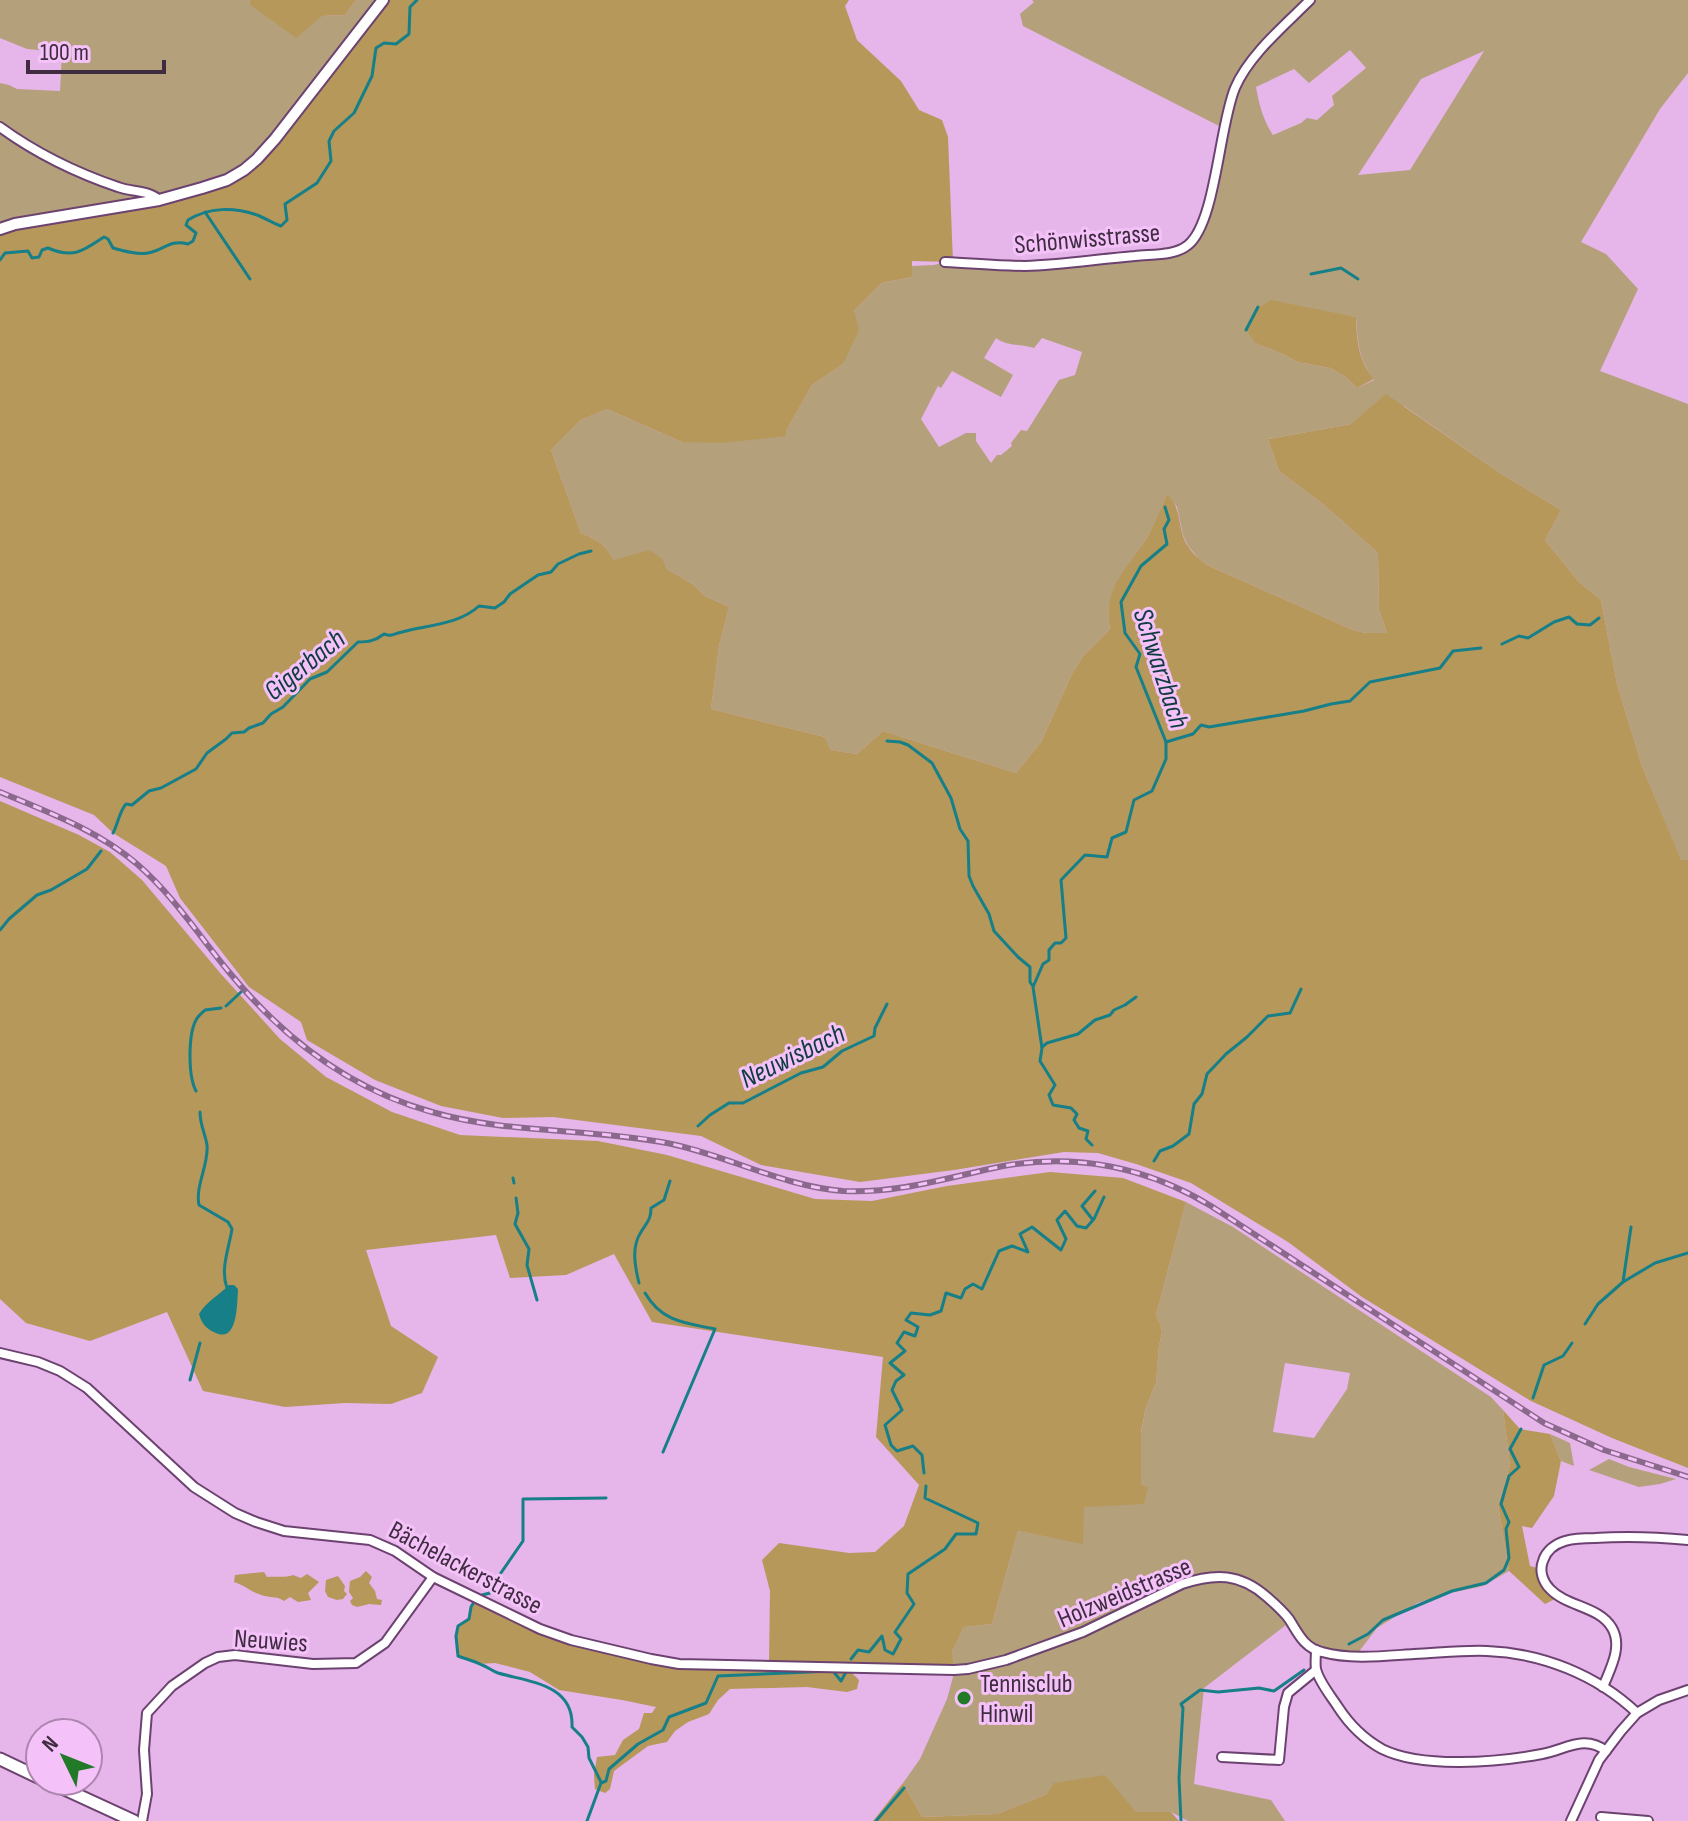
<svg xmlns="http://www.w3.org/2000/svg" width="1688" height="1821" font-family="'Sofia Sans Condensed',sans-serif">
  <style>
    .green { fill: #b4a17b; fill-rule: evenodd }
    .forest { fill: #b6985a }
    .water { fill: #167f88 }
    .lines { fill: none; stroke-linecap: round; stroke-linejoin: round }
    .stream { stroke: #167f88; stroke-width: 3 }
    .minor-casing { stroke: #6c4270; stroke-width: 12 }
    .tertiary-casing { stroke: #6c4270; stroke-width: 14 }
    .secondary-casing { stroke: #6c4270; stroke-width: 15 }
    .minor { stroke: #fff; stroke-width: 8 }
    .tertiary { stroke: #fff; stroke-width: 10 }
    .secondary { stroke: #fff; stroke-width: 11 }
    .rail-casing { stroke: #8a698d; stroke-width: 6 }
    .rail { stroke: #f4c2f8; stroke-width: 3; stroke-dasharray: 9; stroke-linecap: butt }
    .poi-dot { fill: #227a28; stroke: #f4c2f8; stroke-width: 3 }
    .labels { text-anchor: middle; stroke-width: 6; stroke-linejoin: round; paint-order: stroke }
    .street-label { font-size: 26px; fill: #3f2c41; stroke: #f4c2f8 }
    .poi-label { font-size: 26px; fill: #3f2c41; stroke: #f4c2f8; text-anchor: start }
    .water-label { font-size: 28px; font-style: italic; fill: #103c40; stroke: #f4c2f8 }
  </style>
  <rect width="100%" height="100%" fill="#e6b5ea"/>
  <g class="green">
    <polygon points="0,0 250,0 249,4 322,16 345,15 356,0 383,0 257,159 202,188 0,229 0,83 9,85 17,89 60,91 62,52 27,49 0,38"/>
    <path d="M1032,0H1688V73L1660,109L1581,242L1606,254L1638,289L1600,371L1688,404V860L1681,861L1642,766L1617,684L1601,600L1579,582L1545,540L1561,510L1500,473L1404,406L1351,424L1268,439L1279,471L1323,504L1378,553L1379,610L1387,633H1366L1353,630L1209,566L1200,560L1188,546L1183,535L1177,507L1167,494C1161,507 1156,522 1149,534C1131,567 1102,586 1110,629L1083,656L1072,674L1041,742L1016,773L883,731L857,754L829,750L825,737L711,709L719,646L729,607L705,596L694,585L667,569L663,559L614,560C606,545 597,539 581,533L551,450L581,420L607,409L682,442L786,431L812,385L843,364L854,311L882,283L912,277V266L934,265L945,262L1003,265L1170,252L1197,235L1223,128L1023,26L1020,14L1034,2ZM1350,50L1366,68L1332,96L1334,105L1317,120L1307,118L1301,123L1273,135C1263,120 1259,104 1256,87L1294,69L1309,83ZM1484,51L1410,170L1358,175L1421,79ZM1335,314L1356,317C1358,344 1358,357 1374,380L1357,388L1346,377L1330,368L1297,362L1283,354L1255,343ZM996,338C1006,346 1021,344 1034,348L1042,338L1082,352L1075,375L1059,380L1027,431L1021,430L1011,443L1012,446L1001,455H997L991,463L976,441V433H966L939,447L921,419L938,386L941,388L952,371L1001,397L1013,375L984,358Z"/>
    <path d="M1186,1202L1233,1227L1491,1397L1503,1410L1510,1465L1498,1505L1509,1571L1483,1586L1450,1593L1417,1603L1377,1628L1351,1662L1310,1651L1286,1625L1204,1688L1194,1784L1271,1800L1285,1821H1188L1171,1812H1137L1047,1794L997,1814L922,1817L903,1783L920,1759L947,1699L953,1677L952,1652L964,1627L992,1624L1018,1531L1082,1543L1083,1507L1141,1485V1433L1146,1407L1156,1383L1159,1346L1162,1332L1161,1326L1156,1315ZM1285,1363L1350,1373L1347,1389L1314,1438L1273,1432Z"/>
    <polygon points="1550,1434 1570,1443 1574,1466 1561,1461"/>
    <polygon points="1609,1459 1629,1467 1676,1479 1660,1484 1639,1487 1589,1470"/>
  </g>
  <g class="forest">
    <polygon points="250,0 356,0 345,15 322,16 296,38 249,4"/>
    <path d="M383,0H849L845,6L857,40L901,81L919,110L942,120L948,137L953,262L912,261V277L882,283L854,311L859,330L843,364L812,385L786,431V436L722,443L682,442L607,409L581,420L551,450L581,533C597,539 606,545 614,560L649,550L663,559L667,569L694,585L705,596L729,607L719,646L711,709L825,737L830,750L857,754L883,731L1016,773L1041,742L1072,674L1083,656L1110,629C1102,584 1130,568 1149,534C1156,521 1161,507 1167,494C1180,506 1178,520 1183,536C1187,549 1198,559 1209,566L1353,630L1366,633H1387L1379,610L1378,553L1323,504L1279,471L1268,439L1351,424L1386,394L1500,473L1561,510L1545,540L1579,582L1601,600L1617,684L1642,766L1681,860H1688V1468L1612,1438L1531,1401L1362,1297L1288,1242L1191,1183L1136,1164L1098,1153L1064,1152L954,1170L860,1182L761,1165L701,1136L553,1117L503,1118L441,1106L375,1080L307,1040L301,1022L249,987L180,898L166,866L113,833L94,815L0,777V229L159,200L244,170Z"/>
    <path d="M1271,300L1356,317C1357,341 1358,360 1374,379L1357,388L1346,377L1330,368L1297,362L1283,354L1255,343L1247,331L1258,308Z"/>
    <polygon points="0,801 79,835 110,852 142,880 221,974 280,1039 326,1077 392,1112 460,1135 598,1141 667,1155 815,1199 872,1201 947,1186 1050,1172 1123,1178 1186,1202 1156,1315 1161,1326 1162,1332 1159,1346 1156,1383 1146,1407 1141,1432 1141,1485 1148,1487 1144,1504 1084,1507 1083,1544 1018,1531 992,1624 964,1627 952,1652 954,1670 769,1663 770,1591 762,1560 779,1543 849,1553 875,1552 904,1526 919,1485 876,1437 883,1357 652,1322 614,1254 566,1275 510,1278 496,1235 366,1250 391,1326 438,1357 422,1393 391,1404 345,1403 285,1407 203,1391 167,1312 90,1341 26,1323 0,1299"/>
    <polygon points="1503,1410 1520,1429 1550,1434 1561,1461 1554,1496 1532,1528 1522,1526 1530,1566 1541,1569 1542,1577 1559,1597 1545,1604 1509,1571 1498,1505 1510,1465"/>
    <polygon points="366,1571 372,1577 369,1583 375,1591 377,1599 382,1600 381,1605 369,1604 357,1607 352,1605 350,1601 353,1598 349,1592 350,1581 360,1577"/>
    <path d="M264,1572L267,1577C275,1576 285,1578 293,1575L301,1578L307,1574L319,1582L308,1593L311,1600L298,1602L290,1597L284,1601C277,1596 273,1598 265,1596C253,1594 245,1585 234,1582L235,1575Z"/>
    <polygon points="338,1576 345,1586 344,1591 347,1594 343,1599 337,1600 328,1597 325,1591 326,1580"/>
    <polygon points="478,1599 540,1629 651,1659 849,1670 859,1680 857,1689 847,1692 807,1687 730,1689 718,1700 709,1714 688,1722 675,1731 667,1742 648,1746 614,1771 610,1789 605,1793 595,1789 594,1775 597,1757 615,1755 623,1740 639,1729 644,1713 652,1713 656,1707 622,1700 559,1690 530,1672 495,1663 479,1664 458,1656 456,1636 458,1626 469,1619 471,1607"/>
    <polygon points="1105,1775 1136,1812 1171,1812 1179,1821 873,1821 903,1783 922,1817 997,1814 1047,1794 1054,1783"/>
  </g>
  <path class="water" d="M229,1285H234L238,1289C237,1303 238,1343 216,1333C206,1329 202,1324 199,1314C206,1302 219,1295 229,1285Z"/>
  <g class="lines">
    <g class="stream">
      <polyline points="205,212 250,279"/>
      <path d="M0,260L5,253L28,251L32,258L39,257L42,250L48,248C74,259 83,251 104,237L108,239L113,248C124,251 137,255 148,253C165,250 169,239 188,244L193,241L196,233L186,225L188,220C209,207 234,207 257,215C265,218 272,223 281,226L287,220L285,204L317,183L331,161L329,141L334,131L354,113L372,76L376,48L384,43L396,44L409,34L410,7L417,0"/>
      <polyline points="1311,274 1341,268 1358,279"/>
      <polyline points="1246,330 1258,307"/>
      <polyline points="1502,644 1519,636 1528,638 1554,622 1569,617 1577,624 1590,625 1599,618"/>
      <polyline points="887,741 900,742 908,745 932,763 951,798 960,829 968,841 969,876 973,886 989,914 994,931 1018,957 1030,967 1030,982 1032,985"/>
      <polyline points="1166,742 1193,734 1201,725 1209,727 1304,711 1331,704 1350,701 1370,682 1440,668 1453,651 1481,648"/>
      <path d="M113,833C118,824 119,812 126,804L132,805L149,791L161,788L196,769L207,753L226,739L232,733L244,732L249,728L263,723L271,714L283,707L310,679L327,672L358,642C368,642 375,641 384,634C392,637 393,634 402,632C428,625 458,625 479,606L495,608L504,602L510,594L538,575L551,572L558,564L579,554L591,551"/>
      <polyline points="0,930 9,919 37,895 51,890 87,869 101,851"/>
      <polyline points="226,1006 241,992"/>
      <polyline points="1042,1047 1047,1043 1078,1034 1095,1020 1110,1015 1114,1010 1125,1005 1136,997"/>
      <path d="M196,1091C188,1076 188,1035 196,1020C198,1016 202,1013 205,1010L221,1008"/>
      <path d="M200,1112C200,1125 205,1133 207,1145C209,1164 195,1186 199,1205L228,1222L232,1229C229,1248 220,1269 227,1288"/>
      <polyline points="698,1126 710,1115 729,1103 743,1103 801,1073 823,1067 842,1051 874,1036 875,1028 887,1004"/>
      <polyline points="1092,1145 1086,1139 1088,1131 1079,1128 1074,1120 1077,1114 1071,1108 1053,1105 1049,1095 1055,1085 1040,1061 1042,1048 1033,987 1043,964 1049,960 1049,950 1055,943 1061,943 1066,938 1061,880 1085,855 1107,857 1112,838 1126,832 1134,800 1152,791 1166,759 1166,742 1136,667 1140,654 1125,633 1121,602 1141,566 1167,544 1164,529 1169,520 1165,507"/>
      <polyline points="1154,1161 1160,1151 1173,1146 1189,1134 1194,1104 1202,1094 1207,1074 1226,1054 1247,1037 1268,1016 1290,1013 1301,989"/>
      <polyline points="513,1178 514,1183"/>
      <polyline points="516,1198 518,1213 515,1224 529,1249 527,1265 537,1300"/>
      <polyline points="1094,1219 1104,1197"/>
      <polyline points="1623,1282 1655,1263 1688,1253"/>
      <path d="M639,1283C635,1267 631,1247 641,1232C647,1222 651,1220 651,1208L664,1200L670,1181"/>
      <path d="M645,1293C662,1322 685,1323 715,1329L663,1452"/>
      <polyline points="1585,1324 1598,1304 1623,1282 1631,1227"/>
      <polyline points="190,1380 200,1343"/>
      <polyline points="1533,1398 1544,1365 1563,1356 1572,1343"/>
      <polyline points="924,1473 922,1455 913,1446 897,1451 891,1445 885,1425 902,1410 892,1390 896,1381 904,1375 890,1363 905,1351 897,1343 904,1332 915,1336 918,1327 906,1320 911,1313 930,1315 941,1311 946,1293 961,1298 965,1289 973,1284 982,1289 999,1251 1012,1246 1028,1252 1020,1234 1032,1227 1061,1250 1066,1239 1057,1220 1065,1211 1077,1226 1086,1228 1093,1220 1082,1206 1095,1191"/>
      <polyline points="482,1595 490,1593 492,1586 496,1583 496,1580 523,1541 523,1499 606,1498"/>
      <path d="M474,1602L471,1607L469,1619L458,1626L456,1636L458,1656C466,1659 474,1661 482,1665C488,1667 492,1671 498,1673C529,1682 574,1684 572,1727L582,1737L588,1747L589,1758L601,1782"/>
      <polyline points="1349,1644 1368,1634 1383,1620 1452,1591 1486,1583 1504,1570 1509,1558 1506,1529 1509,1522 1501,1504 1509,1476 1519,1467 1510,1449 1521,1429"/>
      <polyline points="851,1659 858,1650 869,1652 882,1636 885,1650 893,1654 901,1639 895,1632 914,1604 907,1593 908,1574 945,1549 956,1534 976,1534 978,1523 925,1498 926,1486"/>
      <polyline points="587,1821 601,1783 606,1781 609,1769 638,1744 663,1730 669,1717 706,1703 718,1676 833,1671 841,1681 846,1672"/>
      <polyline points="876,1821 904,1788"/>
      <polyline points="1181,1821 1179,1778 1183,1708 1181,1704 1200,1690 1218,1692 1259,1688 1274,1691 1304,1670"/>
    </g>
    <g class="minor-casing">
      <g id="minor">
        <path d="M0,127C37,154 74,172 118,187C131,192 149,190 159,200"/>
        <path d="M945,262C971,263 998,266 1025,266C1061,265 1098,259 1135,256C1151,254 1175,256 1188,245C1216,222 1219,126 1235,88C1249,55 1285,25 1310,0"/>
        <path d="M0,1353L38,1362L60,1371L87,1388L194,1487L235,1513L256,1522L284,1531L370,1540L395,1551L433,1577L540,1629L571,1640L651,1659L679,1664L954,1670L968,1669L1006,1660L1083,1632L1182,1584C1215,1573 1240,1573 1267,1597C1275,1604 1283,1611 1289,1619C1298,1633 1304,1648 1322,1652C1351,1660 1384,1656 1414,1654C1438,1653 1463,1650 1487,1651C1542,1653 1597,1675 1637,1713"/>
        <path d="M1316,1650C1316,1656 1315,1664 1316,1669C1319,1682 1331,1696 1338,1707C1349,1724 1364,1739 1382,1749C1422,1769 1499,1762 1542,1754C1565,1750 1584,1734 1606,1751"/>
        <path d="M1603,1687C1610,1669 1623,1647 1612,1628C1599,1606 1567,1607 1550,1589C1543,1582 1539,1571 1543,1561C1546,1551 1555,1544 1565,1541C1575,1538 1585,1538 1595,1538C1626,1536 1657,1537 1688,1540"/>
        <polyline points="1222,1757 1279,1760 1284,1707 1288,1693 1316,1670"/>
        <polyline points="1601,1817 1648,1821"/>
        <polyline points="142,1821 147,1794 144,1750 147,1713 172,1686 205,1663 218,1657 235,1655 313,1664 356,1663 385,1643 433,1577"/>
        <polyline points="1571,1821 1599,1760 1621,1731 1637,1713 1659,1700 1688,1690"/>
      </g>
    </g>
    <g class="tertiary-casing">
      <polyline id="tertiary" points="0,229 15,224 159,200 202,188 227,180 244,170 257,159 275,139 383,0"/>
    </g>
    <g class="secondary-casing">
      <g id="secondary">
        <polyline points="0,1759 40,1778"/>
        <polyline points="47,1781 134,1821"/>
      </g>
    </g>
    <use href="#minor" class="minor"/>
    <use href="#tertiary" class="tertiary"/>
    <use href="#secondary" class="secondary"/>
    <g class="rail-casing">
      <path id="rail" d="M0,792C48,812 97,830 137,864C174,896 199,936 229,972C283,1038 349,1089 432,1112C508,1134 589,1128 667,1143C727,1155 781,1186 843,1191C898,1194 950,1177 1003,1166C1076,1153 1147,1167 1211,1206L1544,1423L1604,1450L1688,1477"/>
    </g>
    <use href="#rail" class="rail"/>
  </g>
  <circle class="poi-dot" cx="964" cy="1698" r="8"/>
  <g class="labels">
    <g class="street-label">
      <text transform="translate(1087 238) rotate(-5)" y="9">Schönwisstrasse</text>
      <text transform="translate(466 1567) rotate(28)" y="9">Bächelackerstrasse</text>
      <text transform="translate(1124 1592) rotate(-23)" y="9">Holzweidstrasse</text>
      <text transform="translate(271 1640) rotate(4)" y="9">Neuwies</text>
    </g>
    <g class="poi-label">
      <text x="980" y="1692">Tennisclub<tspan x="980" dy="30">Hinwil</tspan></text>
    </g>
    <g class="water-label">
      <text transform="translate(304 664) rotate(-39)" y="10">Gigerbach</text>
      <text transform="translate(1162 668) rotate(72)" y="10">Schwarzbach</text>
      <text transform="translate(792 1055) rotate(-26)" y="10">Neuwisbach</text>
    </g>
  </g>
  <g transform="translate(64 1757) rotate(313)"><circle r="38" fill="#f4c2f8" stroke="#ac86af" stroke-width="2"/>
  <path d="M0-6L14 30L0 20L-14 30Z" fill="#227a28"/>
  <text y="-12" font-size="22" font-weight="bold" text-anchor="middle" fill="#3f2c41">N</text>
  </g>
  <path d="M28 60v12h136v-12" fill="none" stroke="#3f2c41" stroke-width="4"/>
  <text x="40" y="60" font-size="24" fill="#3f2c41" stroke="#f4c2f8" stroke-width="6" paint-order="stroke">100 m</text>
</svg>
